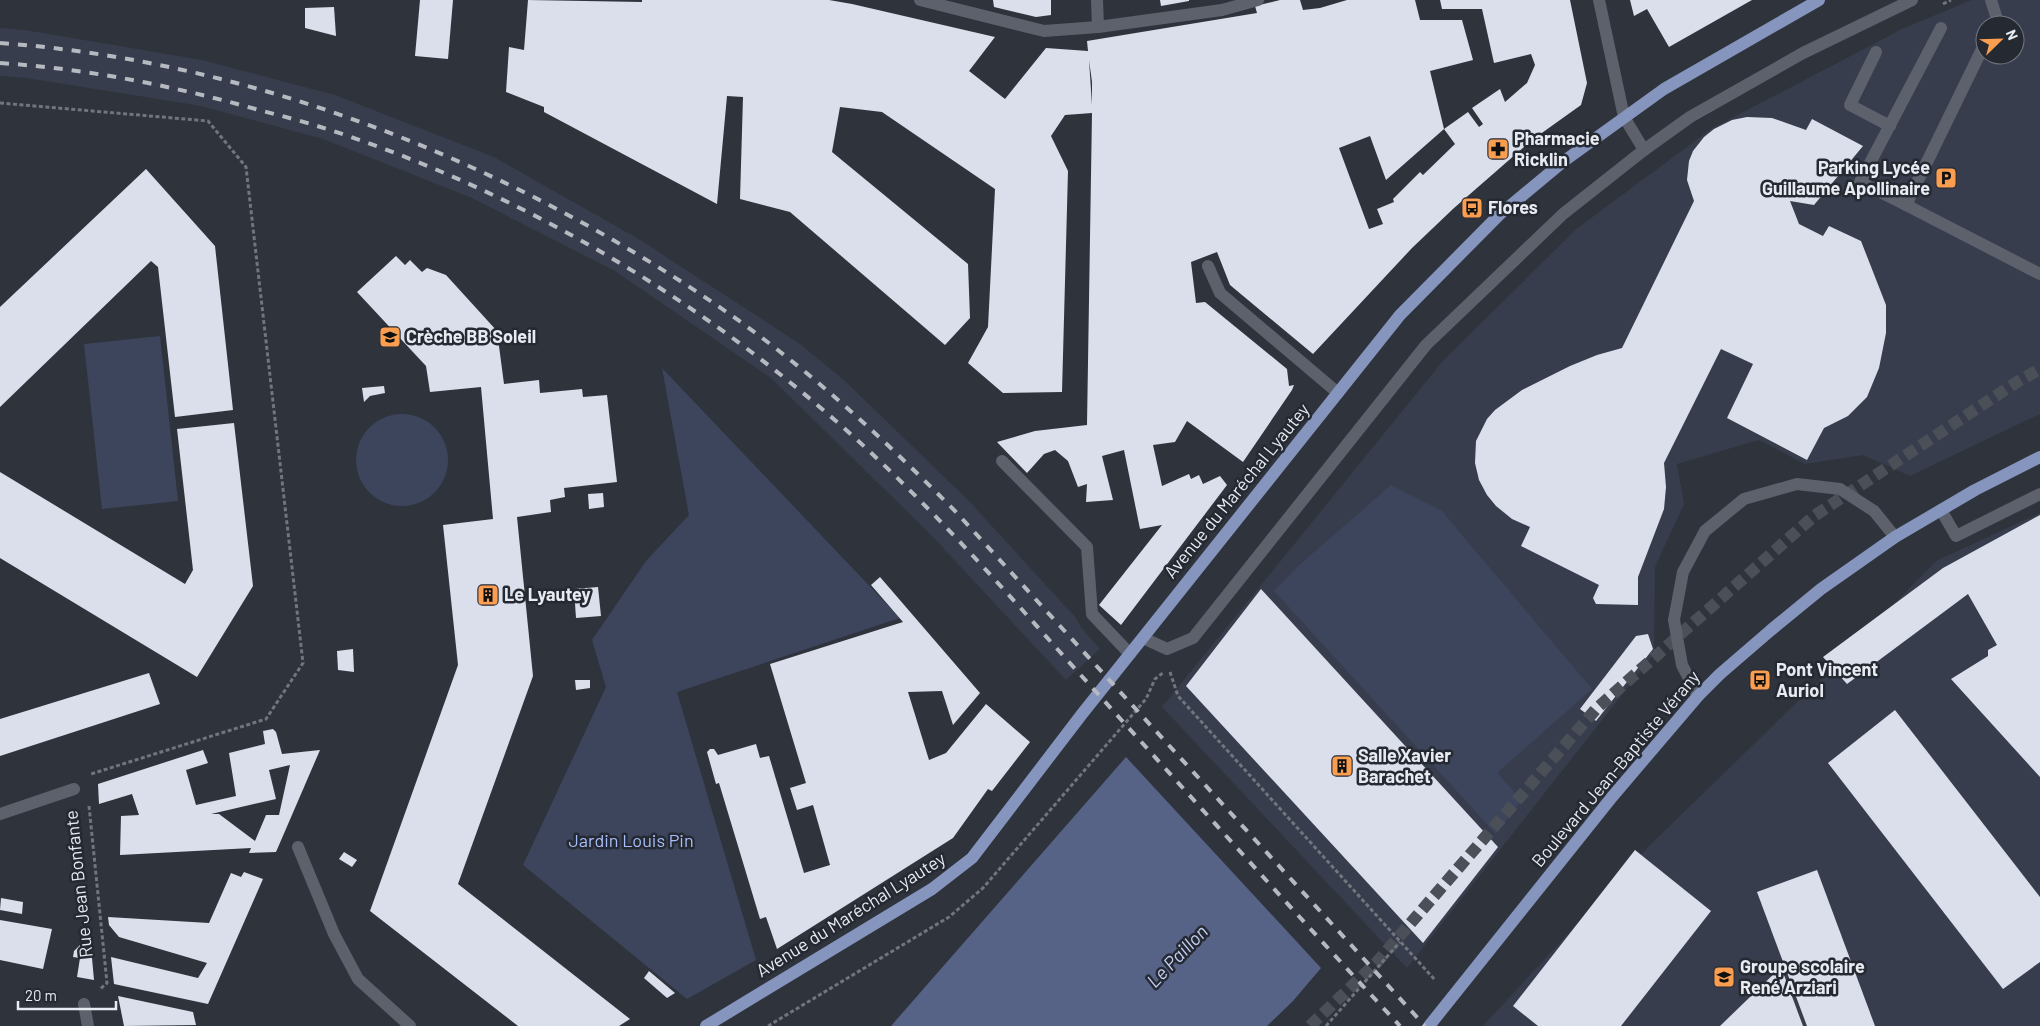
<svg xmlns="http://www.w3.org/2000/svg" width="2040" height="1026" font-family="Barlow,sans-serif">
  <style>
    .built { fill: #373d4c; fill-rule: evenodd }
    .green { fill: #3c455c }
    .water { fill: #566386 }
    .building { fill: #dadfeb; fill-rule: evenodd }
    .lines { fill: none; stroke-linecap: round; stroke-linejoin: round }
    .major-tunnel { stroke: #4b4f57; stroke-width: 12; stroke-dasharray: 12 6; stroke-linecap: butt }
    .path { stroke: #71757d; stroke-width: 3; stroke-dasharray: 4 2.5; stroke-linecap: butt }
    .minor { stroke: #5d616c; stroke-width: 12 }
    .major { stroke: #8595be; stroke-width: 12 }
    .rail { stroke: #b6b9c0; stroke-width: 4; stroke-dasharray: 9 9; stroke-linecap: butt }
    .labels { text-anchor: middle; stroke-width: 5; stroke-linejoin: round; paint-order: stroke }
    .poi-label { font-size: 18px; font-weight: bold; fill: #e8ebf1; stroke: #252932; text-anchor: start }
    .street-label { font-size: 18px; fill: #e8ebf1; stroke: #252932 }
    .park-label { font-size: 18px; fill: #a8befa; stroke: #252932 }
    .water-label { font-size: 19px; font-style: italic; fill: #c2d0f5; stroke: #252932 }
  </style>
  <rect width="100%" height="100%" fill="#2f333c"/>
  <g class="built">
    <path d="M1971,0H2040V414L1910,476L1863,455L1805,464L1759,440L1677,464L1684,504L1655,567L1654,654L1407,968L1162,707L1442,362L1575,230L1711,129L1902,29ZM1985,25H2015V55H1985Z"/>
    <polygon points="0,28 25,30 202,60 335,95 494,157 637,238 800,344 845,381 969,501 1076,618 1080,626 1100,649 1066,680 931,535 771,378 615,271 472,198 323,139 201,106 27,78 0,76"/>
    <polygon points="2040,513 2040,1026 1483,1026 1650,845 1825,675 1936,561"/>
  </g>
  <g class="green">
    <polygon points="160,336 178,501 102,509 84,344"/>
    <polygon points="662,368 900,618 677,692 756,960 687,999 523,865 606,687 592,640 646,561 689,515"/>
    <circle cx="402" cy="460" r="46"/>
    <polygon points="1391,485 1441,510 1592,689 1497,773 1522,800 1496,834 1274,591 1298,566"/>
  </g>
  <polygon class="water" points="1126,757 1321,968 1293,1001 1267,1026 891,1026"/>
  <g class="building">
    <polygon points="420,0 453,0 448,59 415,56"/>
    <path d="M528,0L642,2V0H829L852,4L995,37L969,71L1005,99L1046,48L1088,51L1087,41L1257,13L1255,6L1280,0H1300L1303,10L1320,8L1347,0H1415L1420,20H1462L1473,60L1430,71L1444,129L1386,180L1370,136L1339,148L1369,229L1383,224L1377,209L1394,202L1393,199L1420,172L1423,175L1455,144L1444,129L1468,112L1479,127L1483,124L1472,108L1500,89L1505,102L1527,83L1535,65L1531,54L1494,63L1482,9H1442L1440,0H1570L1587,83L1581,105L1532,140L1454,208L1412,248L1313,354L1230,285L1217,252L1191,262L1196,303L1205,302L1287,369L1289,386L1294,385L1292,390L1243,462L1187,421L1175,442L1153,445L1162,486L1189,474L1191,479L1199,475L1203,484L1220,476L1227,485L1121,625L1099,605L1162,525L1140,529L1124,450L1102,456L1113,500L1086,502L1087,484L1078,487L1068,461L1055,450L1044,454L1027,473L997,442L1035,431L1087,425L1092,113L1065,115L1051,136L1068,171L1062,392L1003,393L968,363L988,327L995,189L882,112L840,107L832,152L968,264L970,318L945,345L790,212L740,199L743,97L727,96L717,204L544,112V107L506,92L509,47L524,50ZM1089,60L1092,82V105Z"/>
    <polygon points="993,0 1051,0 1051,15 1036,17 994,7"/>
    <polygon points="1160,0 1189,0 1189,1 1161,6"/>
    <polygon points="1630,0 1752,0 1669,47 1647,9 1634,16"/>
    <polygon points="334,7 336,36 305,28 305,8"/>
    <polygon points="1747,117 1772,118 1806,130 1812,119 1863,146 1814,205 1790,201 1799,224 1823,236 1829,226 1861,241 1886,305 1886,333 1879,368 1867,397 1848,416 1824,428 1807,460 1727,418 1753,364 1721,349 1664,463 1666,487 1664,509 1638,577 1638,605 1596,604 1593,598 1599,585 1521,546 1530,527 1512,519 1496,506 1487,495 1479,480 1475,463 1476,441 1487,419 1495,410 1522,390 1570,366 1597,355 1622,348 1694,201 1687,180 1689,161 1693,151 1704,137 1714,129 1732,120"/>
    <polygon points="146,169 215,246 233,410 175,417 158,267 151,261 0,407 0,307"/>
    <polygon points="396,256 405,265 410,260 422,272 427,268 446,275 497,331 504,384 539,380 540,393 582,389 583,397 607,395 617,482 564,488 565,497 550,500 551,512 517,517 533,676 458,884 630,1019 619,1026 518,1026 370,911 458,665 443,525 493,519 481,387 430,392 426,366 357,292"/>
    <polygon points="384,386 385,393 370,396 364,402 362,388"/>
    <polygon points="234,423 253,586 197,677 0,558 0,472 185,584 193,570 177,429"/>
    <polygon points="603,493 604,507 589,509 588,494"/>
    <polygon points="2040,515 2040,777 1951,679 1988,656 1988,650 1997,645 1968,594 1847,684 1823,657 1943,568"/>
    <polygon points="880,577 980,693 953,725 942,691 908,692 929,760 946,753 986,704 1030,742 992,791 988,789 953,838 777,949 766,917 760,919 719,783 716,784 707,752 710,749 714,749 718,755 756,744 760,758 769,756 804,873 830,865 813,805 797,810 790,788 806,783 770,664 903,622 871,585"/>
    <polygon points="598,587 601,616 576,618 574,589"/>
    <polygon points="1261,589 1498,847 1423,943 1186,686"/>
    <polygon points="1648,634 1653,649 1596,721 1580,709 1636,636"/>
    <polygon points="353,649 354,672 338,670 337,651"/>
    <polygon points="149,673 160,704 0,756 0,719"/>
    <polygon points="575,680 590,680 590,688 576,690"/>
    <polygon points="1895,710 2040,897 2040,962 2003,989 1828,763"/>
    <path d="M273,729L276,732L282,754L320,750L276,852L249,853L251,848L120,855L121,816L139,815L132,794L99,804L98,784L203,750L208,763L186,770L196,805L236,796L229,753L265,744L263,731ZM290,765L279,815H266L255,841L219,814H211L276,799L269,770Z"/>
    <polygon points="1635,850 1711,911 1621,1026 1538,1026 1513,1006"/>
    <polygon points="344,852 357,860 352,867 339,859"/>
    <polygon points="1817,870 1875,1026 1807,1026 1757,892"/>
    <polygon points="244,872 263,879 208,1004 114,984 111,957 198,978 207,963 119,937 109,925 108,917 209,923 231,873 241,877"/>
    <polygon points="1,898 23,902 22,914 0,910"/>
    <polygon points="0,920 52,929 43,969 0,960"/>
    <polygon points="80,945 91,947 94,980 77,977 80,958 73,957 74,951"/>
    <polygon points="1781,967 1803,1026 1720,1026"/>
    <polygon points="649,971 675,993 667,998 644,978"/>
    <polygon points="118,996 193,1012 196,1025 124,1026"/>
  </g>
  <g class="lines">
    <polyline class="major-tunnel" points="1310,1026 1377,962 1596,709 1814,516 2017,382 2040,369"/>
    <g class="path">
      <polyline points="1943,4 1951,0"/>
      <polyline points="0,103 208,121 246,167 303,663 266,719 91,774"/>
      <polyline points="1170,672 1178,696 1435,980"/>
      <polyline points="89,806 107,983 99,990"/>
      <polyline points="768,1026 949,917 983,888 1146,699 1155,679 1164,672"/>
      <polyline points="1326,1026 1400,942"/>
    </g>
    <g class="minor">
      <polyline points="920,0 1044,31 1098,27 1222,10 1258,0"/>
      <polyline points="1097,0 1098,27"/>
      <polyline points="1599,0 1624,117 1644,150"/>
      <polyline points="1991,0 1997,19 1994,25"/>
      <polyline points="1985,43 1906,205 2040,274"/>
      <polyline points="1876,52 1850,105 1890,126"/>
      <polyline points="1906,205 1860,182 1941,28"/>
      <polyline points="1208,266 1220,293 1338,393"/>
      <polyline points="1002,461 1087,547 1092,614 1130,654"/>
      <polyline points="1941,510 1956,536 2040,494"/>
      <polyline points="1143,638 1167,649 1193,638 1426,345 1563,214 1644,150 1690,117 1803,53 1912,0"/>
      <polyline points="1698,696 1682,665 1674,620 1683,572 1705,531 1744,499 1797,484 1840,489 1874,511 1895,537"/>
      <polyline points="0,814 74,789"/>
      <polyline points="298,847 334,934 358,979 410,1026"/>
      <polyline points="84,1004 88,1026"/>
    </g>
    <g class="major">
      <polyline points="706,1026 932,889 972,858 1082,714 1400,315 1499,215 1564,161 1664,89 1819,0"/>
      <polyline points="1429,1026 1612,797 1698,696 1720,674 1771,630 1821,589 1895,537 1975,490 2040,457"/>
    </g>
    <g class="rail">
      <path d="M0,43C252,61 504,161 712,302C801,362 881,436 956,512L1425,1026"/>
      <path d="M0,63C89,69 174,86 259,110C282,116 305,122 327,129C510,188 684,289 829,415C916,490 992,576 1068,661C1179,783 1288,906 1400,1026"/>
    </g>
  </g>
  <defs>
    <g id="pharmacy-square" transform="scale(1.125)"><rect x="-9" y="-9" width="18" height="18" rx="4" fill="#fb9e50" stroke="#252932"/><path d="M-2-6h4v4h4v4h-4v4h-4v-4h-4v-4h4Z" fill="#111"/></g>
    <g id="parking-square" transform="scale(1.125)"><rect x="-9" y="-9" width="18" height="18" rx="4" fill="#fb9e50" stroke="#252932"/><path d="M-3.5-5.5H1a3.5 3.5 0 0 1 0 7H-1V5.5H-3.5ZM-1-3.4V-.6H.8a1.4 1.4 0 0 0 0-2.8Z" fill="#111"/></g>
    <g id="bus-square" transform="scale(1.125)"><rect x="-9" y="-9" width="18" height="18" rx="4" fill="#fb9e50" stroke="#252932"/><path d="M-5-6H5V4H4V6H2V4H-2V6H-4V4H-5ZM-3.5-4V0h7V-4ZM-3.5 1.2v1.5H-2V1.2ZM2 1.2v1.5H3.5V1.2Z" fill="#111"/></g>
    <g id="school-square" transform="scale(1.125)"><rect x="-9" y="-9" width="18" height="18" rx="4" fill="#fb9e50" stroke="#252932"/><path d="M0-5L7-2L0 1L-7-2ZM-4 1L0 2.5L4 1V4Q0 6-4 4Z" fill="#111"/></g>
    <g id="building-square" transform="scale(1.125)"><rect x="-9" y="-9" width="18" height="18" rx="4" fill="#fb9e50" stroke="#252932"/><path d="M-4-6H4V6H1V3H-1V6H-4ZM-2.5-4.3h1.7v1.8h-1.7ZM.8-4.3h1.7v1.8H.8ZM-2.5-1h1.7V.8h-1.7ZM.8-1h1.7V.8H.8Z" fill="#111"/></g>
  </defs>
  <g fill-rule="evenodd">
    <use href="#pharmacy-square" x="1498" y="149"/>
    <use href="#parking-square" x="1946" y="178"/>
    <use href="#bus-square" x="1472" y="208"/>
    <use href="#school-square" x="390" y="337"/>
    <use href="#building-square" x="488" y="595"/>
    <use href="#bus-square" x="1760" y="680"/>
    <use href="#building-square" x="1342" y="766"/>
    <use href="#school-square" x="1724" y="977"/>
  </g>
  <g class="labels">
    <g class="poi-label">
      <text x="1514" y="145">Pharmacie<tspan x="1514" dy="21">Ricklin</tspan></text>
      <text x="1930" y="174" text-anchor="end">Parking Lycée<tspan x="1930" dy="21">Guillaume Apollinaire</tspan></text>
      <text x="1488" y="214">Flores</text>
      <text x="406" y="343">Crèche BB Soleil</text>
      <text x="504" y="601">Le Lyautey</text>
      <text x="1776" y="676">Pont Vincent<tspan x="1776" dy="21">Auriol</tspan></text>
      <text x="1358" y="762">Salle Xavier<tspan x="1358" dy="21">Barachet</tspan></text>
      <text x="1740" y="973">Groupe scolaire<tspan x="1740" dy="21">René Arziari</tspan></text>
    </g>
    <g class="street-label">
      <text transform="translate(1237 491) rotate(-51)" y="6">Avenue du Maréchal Lyautey</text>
      <text transform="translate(1616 769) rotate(-50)" y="6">Boulevard Jean-Baptiste Vérany</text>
      <text transform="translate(79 884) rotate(-96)" y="6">Rue Jean Bonfante</text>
      <text transform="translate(851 915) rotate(-32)" y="6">Avenue du Maréchal Lyautey</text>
    </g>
    <g class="park-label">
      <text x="631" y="847">Jardin Louis Pin</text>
    </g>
    <g class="water-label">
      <text transform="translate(1177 956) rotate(-46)" y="7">Le Paillon</text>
    </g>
  </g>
  <g transform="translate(2000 40) rotate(67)"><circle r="24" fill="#252932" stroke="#73777e"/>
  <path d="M0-4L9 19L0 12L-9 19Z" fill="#fb9e50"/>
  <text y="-8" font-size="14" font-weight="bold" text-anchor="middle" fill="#e8ebf1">N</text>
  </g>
  <path d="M18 1001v8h98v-8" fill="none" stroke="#e8ebf1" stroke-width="2.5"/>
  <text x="25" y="1001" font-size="15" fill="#e8ebf1" stroke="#252932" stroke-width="4" paint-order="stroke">20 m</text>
</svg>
